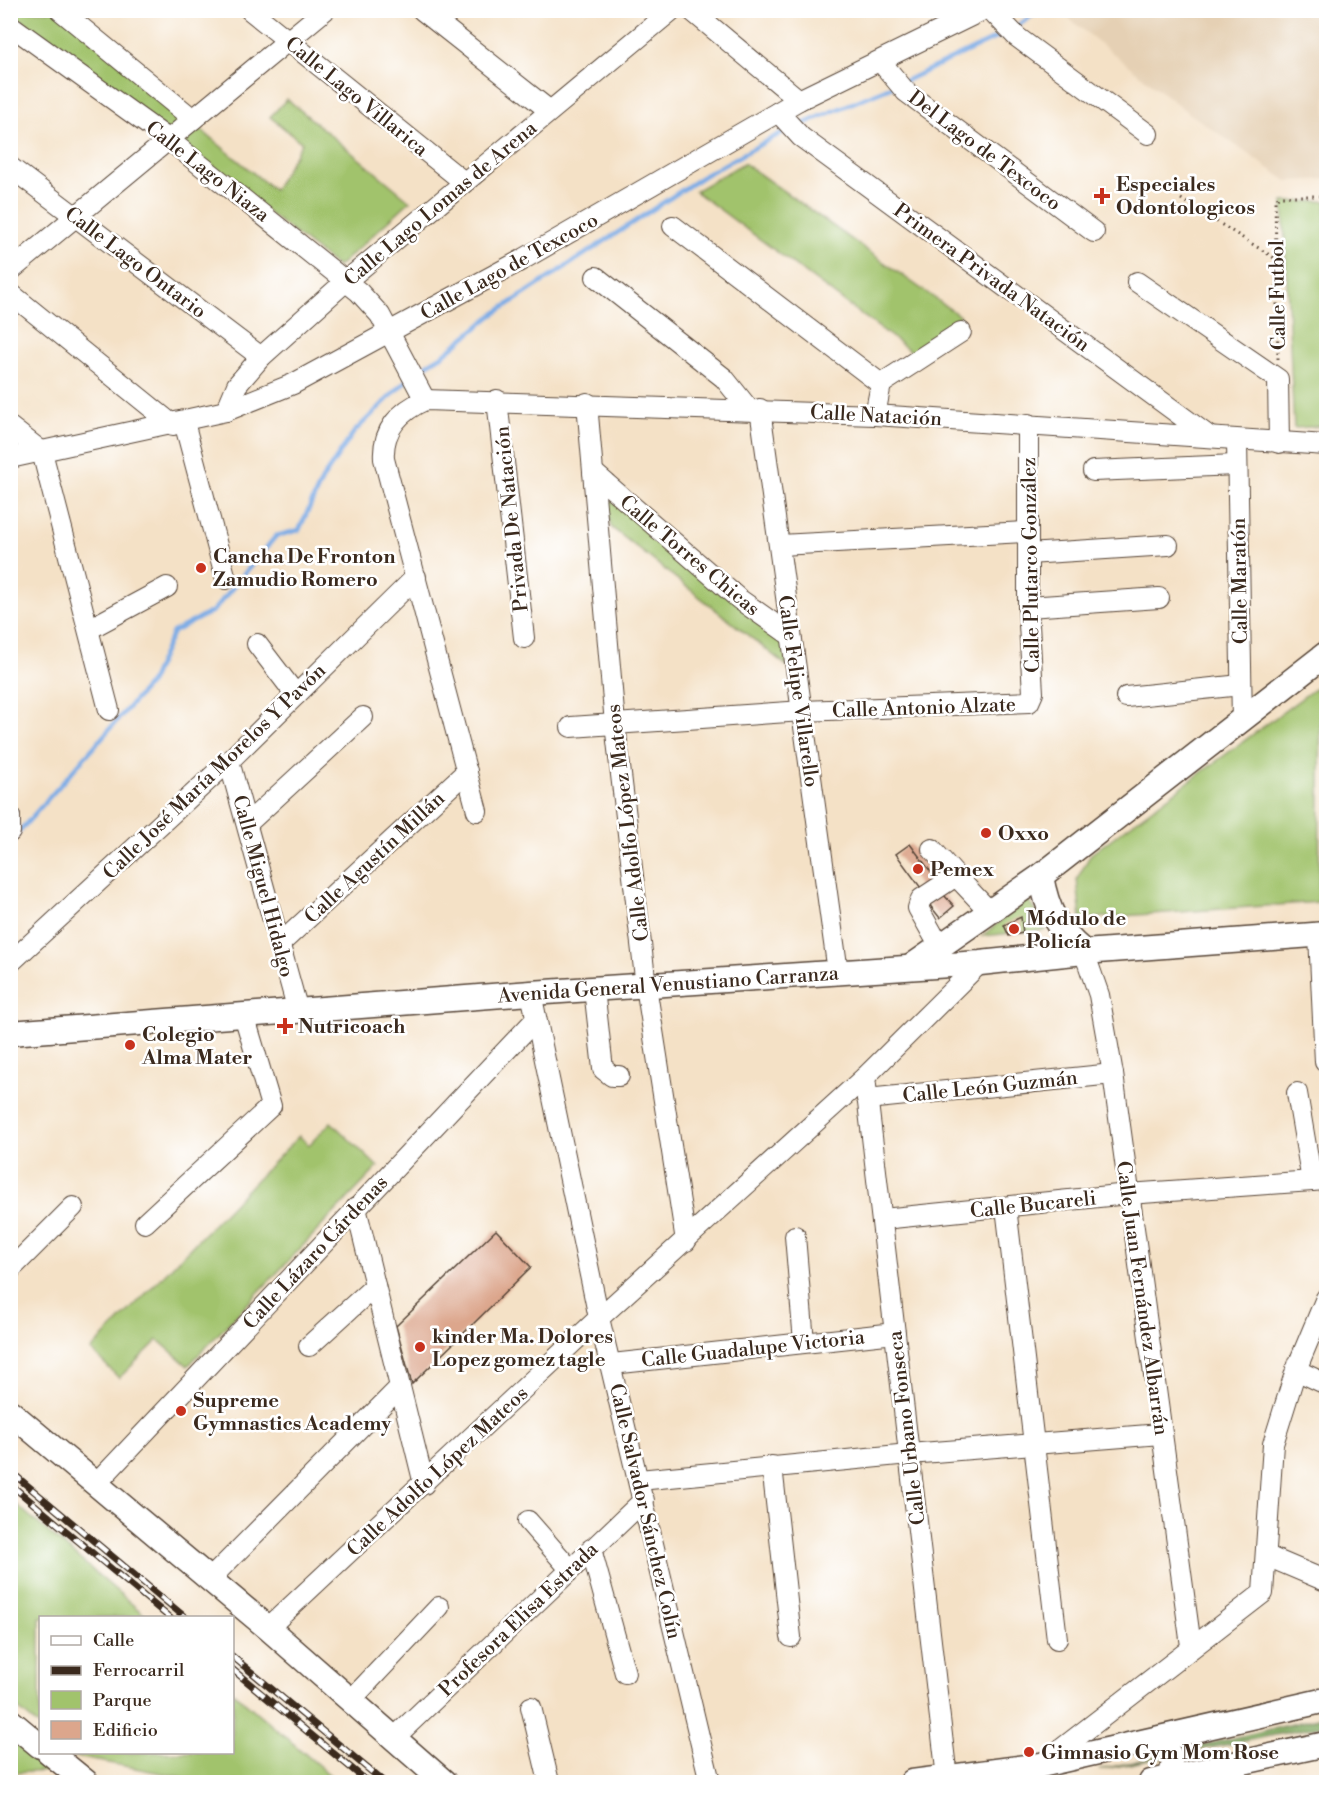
<svg xmlns="http://www.w3.org/2000/svg" width="1337" height="1793" font-family="'Libre Bodoni',serif">
  <style>
    .built { fill: #e5d0b4 }
    .green { fill: #a1c36c; stroke: #6e7645; stroke-width: 1.5 }
    .forest { fill: #80a960; stroke: #5e6a3f; stroke-width: 1.5 }
    .lines { fill: none; stroke-linecap: round; stroke-linejoin: round }
    .stream { stroke: #7cace6; stroke-width: 4.5 }
    .building { fill: #dca68c }
    .minor-casing { stroke: #574537; stroke-width: 22 }
    .major-casing { stroke: #574537; stroke-width: 27 }
    .path { stroke: #574537; stroke-width: 3; stroke-dasharray: 1.5 4.5; stroke-linecap: butt }
    .minor { stroke: #fff; stroke-width: 20 }
    .major { stroke: #fff; stroke-width: 24 }
    .rail-casing { stroke: #3b2a1e; stroke-width: 7 }
    .rail { stroke: #fff; stroke-width: 4.5; stroke-dasharray: 14; stroke-linecap: butt }
    .poi-dot { fill: #c8321e; stroke: #fff; stroke-width: 2 }
    .labels { text-anchor: middle; stroke-width: 5; stroke-linejoin: round; paint-order: stroke }
    .street-label { font-size: 20px; fill: #3b2a1e; stroke: #fff }
    .poi-label { font-size: 20px; font-weight: bold; fill: #3b2a1e; stroke: #fff; text-anchor: start }
  </style>
  <rect width="100%" height="100%" fill="#fff"/>
  <filter id="ink" filterUnits="userSpaceOnUse"><feTurbulence type="fractalNoise" baseFrequency=".0167" numOctaves="2"/><feDisplacementMap in="SourceGraphic" scale="12" xChannelSelector="R" yChannelSelector="G"/><feConvolveMatrix kernelMatrix="1 2 1 2 8 2 1 2 1" color-interpolation-filters="sRGB"/></filter>
  <filter id="wash" filterUnits="userSpaceOnUse"><feTurbulence type="fractalNoise" baseFrequency=".008" numOctaves="4" result="noise"/><feDisplacementMap in="SourceGraphic" scale="24" xChannelSelector="R" yChannelSelector="G"/><feGaussianBlur stdDeviation="1.35" result="paint"/><feColorMatrix in="noise" values="0 0 0 0 0 0 0 0 0 0 0 0 0 0 0 0 0 1.4 0 .05"/><feComposite in="paint" operator="in"/></filter>
  <g filter="url(#wash)">
    <rect width="100%" height="100%" fill="#f4e1c6"/>
    <polygon class="built" points="1068,10 1326,11 1326,179 1287,181 1186,111 1063,14"/>
    <g class="green">
      <polygon points="10,11 57,11 274,190 302,143 270,117 287,99 410,201 338,267"/>
      <polygon points="744,163 961,317 916,355 695,191"/>
      <polygon points="1326,201 1326,426 1294,428 1283,202"/>
      <polygon points="605,495 783,640 787,666 611,527"/>
      <polygon points="1321,684 1319,902 1081,919 1077,879 1091,854"/>
      <polygon points="1028,899 1046,930 982,936"/>
      <polygon points="331,1122 378,1167 188,1366 158,1340 119,1378 91,1350 299,1136 309,1145"/>
      <polygon points="11,1500 147,1617 40,1618 40,1727 11,1703"/>
      <polygon points="233,1692 338,1782 208,1782 77,1757 71,1753 232,1752"/>
      <polygon points="11,1739 50,1771 11,1773"/>
      <polygon points="1326,1774 1326,1782 1276,1782"/>
    </g>
    <polygon class="forest" points="1326,1716 1326,1725 1099,1770"/>
    <g class="lines">
      <g class="stream">
        <polyline points="1016,27 1040,10"/>
        <polyline points="903,82 1006,33"/>
        <polyline points="798,126 895,85"/>
        <polyline points="415,372 443,355 491,316 705,175 787,130"/>
        <polyline points="10,842 150,683 173,632 213,611 276,536 299,530 323,478 354,432 407,380"/>
      </g>
    </g>
    <g id="blocks">
      <g class="building">
        <polygon points="910,844 940,884 926,895 896,854"/>
        <polygon points="942,893 954,906 940,918 928,903"/>
        <polygon points="1021,917 1023,933 1009,936 1004,925"/>
        <polygon points="496,1230 531,1267 412,1384 396,1326"/>
      </g>
    </g>
  </g>
  <g filter="url(#ink)">
    <use href="#blocks" fill-opacity="0" stroke="#574537" stroke-width="1.5"/>
    <g class="lines">
      <g class="minor-casing">
        <g id="minor">
          <polyline points="60,10 193,119"/>
          <polyline points="250,10 464,182"/>
          <polyline points="422,10 550,111"/>
          <polyline points="691,10 799,100"/>
          <polyline points="991,10 1017,37 1148,134"/>
          <polyline points="10,25 168,139 359,292 380,315 425,400"/>
          <polyline points="881,62 906,92 1094,232"/>
          <polyline points="778,112 801,137 1210,437"/>
          <polyline points="10,167 261,357"/>
          <polyline points="673,226 881,384 875,415"/>
          <polyline points="10,271 325,10"/>
          <polyline points="596,277 724,378 748,408"/>
          <polyline points="1137,282 1278,379 1279,443"/>
          <polyline points="10,293 173,425"/>
          <polyline points="881,384 961,332"/>
          <polyline points="497,400 524,638"/>
          <polyline points="587,403 615,724 646,986 686,1241"/>
          <polyline points="760,409 838,972"/>
          <polyline points="226,411 237,385 261,357 346,281 672,10"/>
          <polyline points="184,422 226,579"/>
          <polyline points="10,427 42,452 109,710"/>
          <polyline points="1237,441 1242,721"/>
          <polyline points="10,458 226,411 293,384 520,261 799,100 983,10"/>
          <polyline points="1093,471 1236,465"/>
          <polyline points="593,472 739,599 790,635"/>
          <polyline points="780,545 1027,532"/>
          <polyline points="1028,554 1168,545"/>
          <polyline points="1028,607 1159,598"/>
          <polyline points="89,629 167,587"/>
          <polyline points="257,644 296,695"/>
          <polyline points="1126,697 1241,685"/>
          <polyline points="571,727 803,711 1029,702 1033,693 1028,607 1028,424"/>
          <polyline points="229,761 298,1011"/>
          <path d="M477,811L384,459C382,430 400,411 425,400L875,415L1326,445"/>
          <polyline points="10,816 10,832"/>
          <polyline points="248,823 363,717"/>
          <polyline points="932,849 956,876"/>
          <polyline points="1319,935 1325,1062"/>
          <polyline points="281,943 467,771"/>
          <polyline points="940,947 918,908 921,899 956,876 990,912"/>
          <polyline points="1084,952 1099,995 1113,1074 1191,1646"/>
          <polyline points="10,963 229,761 416,577"/>
          <polyline points="594,989 603,1069 612,1076 619,1076"/>
          <polyline points="531,993 599,1318 710,1782"/>
          <polyline points="865,1077 947,1778"/>
          <polyline points="1297,1093 1312,1181"/>
          <polyline points="867,1099 1113,1074"/>
          <polyline points="1006,1207 1057,1639"/>
          <polyline points="356,1208 424,1484"/>
          <polyline points="883,1219 1128,1194 1326,1180"/>
          <polyline points="145,1223 271,1106 244,1015"/>
          <polyline points="795,1236 804,1342"/>
          <polyline points="10,1270 73,1207"/>
          <polyline points="309,1346 375,1286"/>
          <polyline points="612,1364 895,1333"/>
          <polyline points="1296,1370 1326,1384"/>
          <polyline points="772,1466 791,1637"/>
          <polyline points="639,1480 909,1454 1161,1434"/>
          <polyline points="95,1485 535,1020"/>
          <polyline points="528,1521 570,1569"/>
          <polyline points="591,1549 625,1673"/>
          <polyline points="1267,1556 1326,1581"/>
          <polyline points="209,1580 399,1388"/>
          <polyline points="268,1628 599,1318 865,1077 980,963"/>
          <polyline points="351,1700 439,1607"/>
          <polyline points="531,1707 549,1782"/>
          <polyline points="394,1738 644,1500"/>
          <polyline points="1163,1739 1173,1757 1168,1780"/>
          <polyline points="1042,1764 1263,1593 1273,1444 1296,1370 1326,1298"/>
        </g>
      </g>
      <g class="major-casing">
        <g id="major">
          <path d="M1041,876C1047,910 1057,930 1084,952"/>
          <polyline points="912,966 1041,876 1326,654"/>
          <path id="s1" d="M10,1033L531,993L980,963L1084,952L1326,934"/>
          <polyline points="10,1412 268,1628 444,1782"/>
          <polyline points="10,1721 40,1746"/>
          <polyline points="49,1752 86,1782"/>
          <polyline points="912,1782 1041,1765 1326,1700"/>
          <polyline points="1151,1782 1326,1744"/>
        </g>
      </g>
      <g class="path">
        <polyline points="1181,199 1276,259"/>
        <polyline points="1278,359 1275,200 1279,196 1326,196"/>
      </g>
      <use href="#minor" class="minor"/>
      <use href="#major" class="major"/>
      <g class="rail-casing">
        <g id="rail">
          <polyline points="10,1471 186,1618"/>
          <polyline points="10,1484 170,1618"/>
          <polyline points="232,1656 384,1782"/>
          <polyline points="232,1669 368,1782"/>
        </g>
      </g>
      <use href="#rail" class="rail"/>
    </g>
  </g>
  <g class="poi-dot">
    <path d="M1099 187h6v6h6v6h-6v6h-6v-6h-6v-6h6z"/>
    <circle cx="201" cy="568" r="6"/>
    <circle cx="986" cy="833" r="6"/>
    <circle cx="918" cy="869" r="6"/>
    <circle cx="1014" cy="929" r="6"/>
    <path d="M282 1017h6v6h6v6h-6v6h-6v-6h-6v-6h6z"/>
    <circle cx="130" cy="1045" r="6"/>
    <circle cx="420" cy="1347" r="6"/>
    <circle cx="181" cy="1411" r="6"/>
    <circle cx="1029" cy="1752" r="6"/>
  </g>
  <g class="labels">
    <g class="street-label">
      <text transform="translate(357 96) rotate(39)" y="7">Calle Lago Villarica</text>
      <text transform="translate(985 150) rotate(37)" y="7">Del Lago de Texcoco</text>
      <text transform="translate(208 171) rotate(38)" y="7">Calle Lago Niaza</text>
      <text transform="translate(440 203) rotate(-40)" y="7">Calle Lago Lomas de Arena</text>
      <text transform="translate(136 262) rotate(37)" y="7">Calle Lago Ontario</text>
      <text transform="translate(509 266) rotate(-29)" y="7">Calle Lago de Texcoco</text>
      <text transform="translate(992 277) rotate(36)" y="7">Primera Privada Natación</text>
      <text transform="translate(1277 295) rotate(-91)" y="7">Calle Futbol</text>
      <text transform="translate(876 415) rotate(3)" y="7">Calle Natación</text>
      <text transform="translate(511 519) rotate(-96)" y="7">Privada De Natación</text>
      <text transform="translate(690 555) rotate(40)" y="7">Calle Torres Chicas</text>
      <text transform="translate(1030 565) rotate(-91)" y="7">Calle Plutarco González</text>
      <text transform="translate(1239 581) rotate(-91)" y="7">Calle Maratón</text>
      <text transform="translate(799 691) rotate(82)" y="7">Calle Felipe Villarello</text>
      <text transform="translate(924 707) rotate(-2)" y="7">Calle Antonio Alzate</text>
      <text transform="translate(214 771) rotate(-44)" y="7">Calle José María Morelos Y Pavón</text>
      <text transform="translate(627 823) rotate(-97)" y="7">Calle Adolfo López Mateos</text>
      <text transform="translate(374 857) rotate(-43)" y="7">Calle Agustín Millán</text>
      <text transform="translate(264 886) rotate(75)" y="7">Calle Miguel Hidalgo</text>
      <text dy="7" stroke="none"><textPath href="#s1" startOffset="660">Avenida General Venustiano Carranza</textPath></text>
      <text transform="translate(990 1086) rotate(-6)" y="7">Calle León Guzmán</text>
      <text transform="translate(1033 1204) rotate(-6)" y="7">Calle Bucareli</text>
      <text transform="translate(315 1252) rotate(-47)" y="7">Calle Lázaro Cárdenas</text>
      <text transform="translate(1143 1298) rotate(82)" y="7">Calle Juan Fernández Albarrán</text>
      <text transform="translate(753 1348) rotate(-6)" y="7">Calle Guadalupe Victoria</text>
      <text transform="translate(906 1428) rotate(-97)" y="7">Calle Urbano Fonseca</text>
      <text transform="translate(437 1471) rotate(-43)" y="7">Calle Adolfo López Mateos</text>
      <text transform="translate(646 1511) rotate(77)" y="7">Calle Salvador Sánchez Colín</text>
      <text transform="translate(518 1619) rotate(-44)" y="7">Profesora Elisa Estrada</text>
    </g>
    <g class="poi-label">
      <text x="1116" y="191">Especiales<tspan x="1116" dy="23">Odontologicos</tspan></text>
      <text x="213" y="563">Cancha De Fronton<tspan x="213" dy="23">Zamudio Romero</tspan></text>
      <text x="998" y="840">Oxxo</text>
      <text x="930" y="876">Pemex</text>
      <text x="1026" y="925">Módulo de<tspan x="1026" dy="23">Policía</tspan></text>
      <text x="298" y="1033">Nutricoach</text>
      <text x="142" y="1041">Colegio<tspan x="142" dy="23">Alma Mater</tspan></text>
      <text x="432" y="1343">kinder Ma. Dolores<tspan x="432" dy="23">Lopez gomez tagle</tspan></text>
      <text x="193" y="1407">Supreme<tspan x="193" dy="23">Gymnastics Academy</tspan></text>
      <text x="1041" y="1759">Gimnasio Gym Mom Rose</text>
    </g>
  </g>
  <rect width="1337" height="1793" fill="none" stroke="#fff" stroke-width="36"/>
  <rect x="39" y="1616" width="195" height="138" fill="#ffffff" stroke="#b1aaa5" stroke-width="1.5"/>
  <rect x="51" y="1636" width="30" height="9" fill="#ffffff" stroke="#b1aaa5" stroke-width="1.5"/>
  <text x="93" y="1646" font-size="18" fill="#3b2a1e">Calle</text>
  <rect x="51" y="1666" width="30" height="9" fill="#3b2a1e" stroke="#b1aaa5" stroke-width="1.5"/>
  <text x="93" y="1676" font-size="18" fill="#3b2a1e">Ferrocarril</text>
  <rect x="51" y="1691" width="30" height="18" fill="#a1c36c" stroke="#b1aaa5" stroke-width="1.5"/>
  <text x="93" y="1706" font-size="18" fill="#3b2a1e">Parque</text>
  <rect x="51" y="1721" width="30" height="18" fill="#dca68c" stroke="#b1aaa5" stroke-width="1.5"/>
  <text x="93" y="1736" font-size="18" fill="#3b2a1e">Edificio</text>
</svg>
